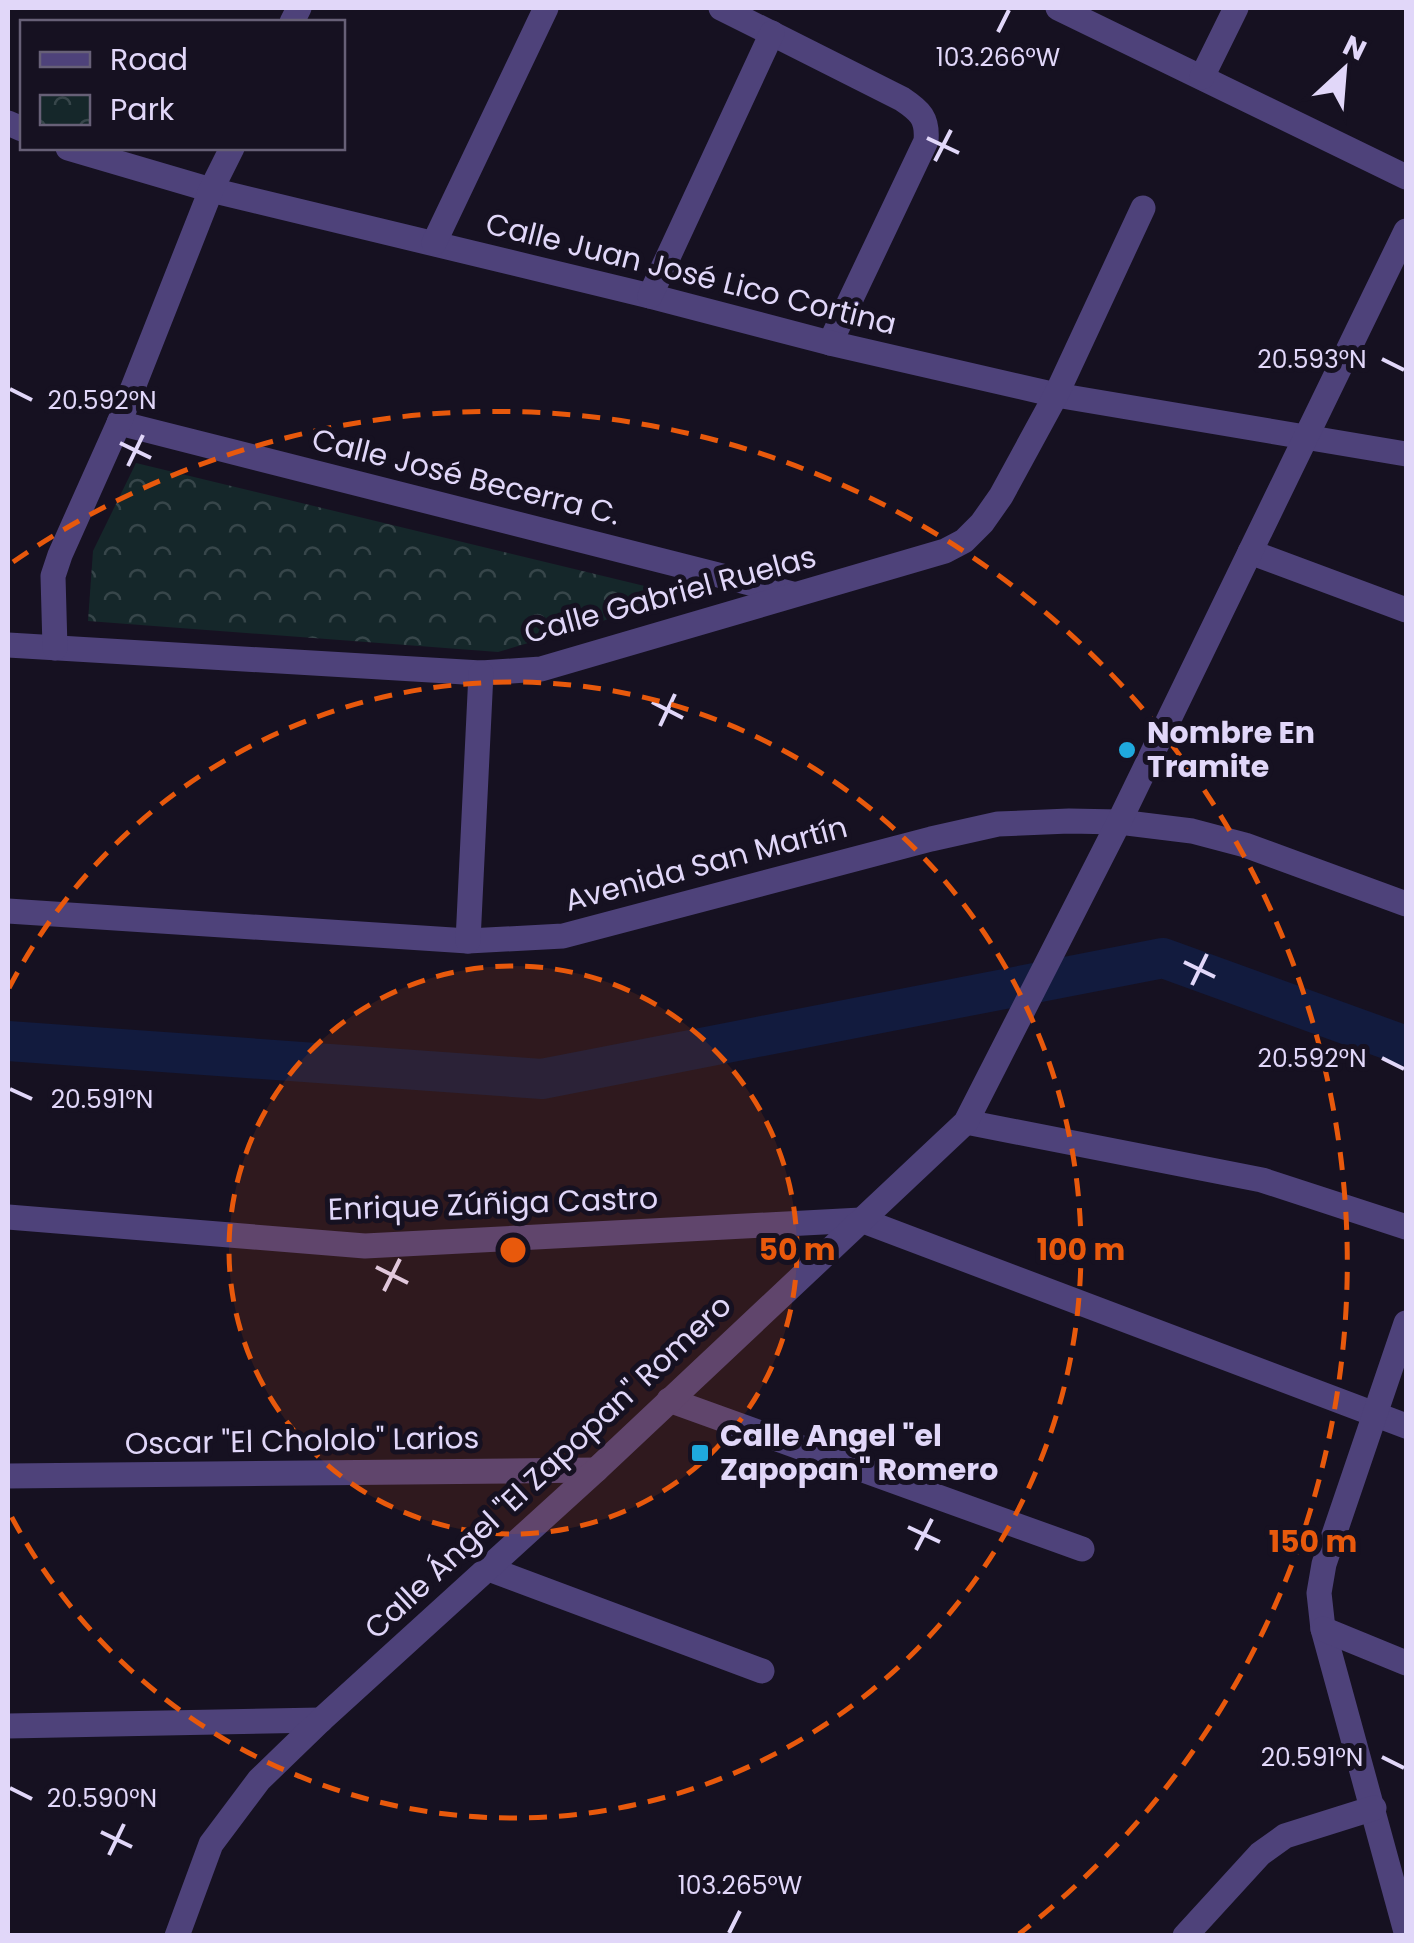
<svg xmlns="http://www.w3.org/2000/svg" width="1414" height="1943" font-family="Poppins,sans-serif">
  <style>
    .park { fill: url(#park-crowns) }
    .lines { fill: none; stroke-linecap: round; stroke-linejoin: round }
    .canal { stroke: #121b3e; stroke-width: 40 }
    .minor { stroke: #4e427a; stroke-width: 25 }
    .ticks { fill: none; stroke: #e1d7f9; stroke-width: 4 }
    .ring { fill: none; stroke: #e8590c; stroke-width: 5; stroke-dasharray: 18 12 }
    .poi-dot { fill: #1fa9dd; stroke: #161121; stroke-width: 4 }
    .labels { text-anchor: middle; stroke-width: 10; stroke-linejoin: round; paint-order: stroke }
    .street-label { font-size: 30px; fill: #e1d7f9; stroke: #161121 }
    .poi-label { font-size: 30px; font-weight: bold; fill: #e1d7f9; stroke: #161121; text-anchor: start }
    .ticks-label { font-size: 25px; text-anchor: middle; fill: #e1d7f9; stroke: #161121; stroke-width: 10; stroke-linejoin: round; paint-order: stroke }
    .centre { fill: #e8590c; stroke: #161121; stroke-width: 5 }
    .ring-label { font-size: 30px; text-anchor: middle; font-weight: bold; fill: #e8590c; stroke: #161121; stroke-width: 10; stroke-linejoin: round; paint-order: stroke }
  </style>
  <defs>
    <pattern id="park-crowns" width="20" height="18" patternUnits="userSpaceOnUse" patternTransform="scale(2.5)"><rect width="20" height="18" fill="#15272a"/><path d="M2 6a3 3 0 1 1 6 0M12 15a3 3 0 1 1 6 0" fill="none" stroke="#37464a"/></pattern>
  </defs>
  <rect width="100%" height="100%" fill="#161121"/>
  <polygon class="park" points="136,463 686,596 498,652 88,621 93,551"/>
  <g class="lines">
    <polyline class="canal" points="8,1041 542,1079 1163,958 1406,1046"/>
    <g class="minor">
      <path d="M721,8L902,99C920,111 928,118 926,141L830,343"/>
      <polyline points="1058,8 1406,177"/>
      <polyline points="292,22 299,8"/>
      <polyline points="1202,77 1236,8"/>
      <polyline points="8,123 22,129"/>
      <polyline points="68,148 211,190 650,296 830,343 1056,395 1406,454"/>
      <polyline points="434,243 546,8"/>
      <polyline points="650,296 772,33"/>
      <polyline points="119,423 793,594"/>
      <polyline points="1250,552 1406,610"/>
      <polyline points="8,645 481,673 541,669 945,551 964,541 982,523 1001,496 1056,395 1143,208"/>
      <polyline points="55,648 53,576 60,555 119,423 211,190 232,148"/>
      <polyline points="8,911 468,941 563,936 931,839 998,824 1069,821 1119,822 1192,831 1245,845 1406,904"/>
      <polyline points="468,941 481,673"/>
      <polyline points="966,1122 1262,1180 1406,1227"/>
      <polyline points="8,1217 365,1246 861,1220 1406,1426"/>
      <polyline points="1406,1323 1324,1564 1319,1593 1323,1629 1406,1932"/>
      <polyline points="669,1400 1082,1549"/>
      <polyline points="8,1476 596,1470"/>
      <polyline points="489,1569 762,1671"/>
      <polyline points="1323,1629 1406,1663"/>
      <polyline points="8,1726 321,1720"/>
      <polyline points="177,1936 211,1844 259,1780 321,1720 596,1470 966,1122 1119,822 1406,231"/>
      <polyline points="1185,1936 1260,1854 1285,1836 1374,1808"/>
    </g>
  </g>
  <path class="ticks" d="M998,32L1009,10M927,138L959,153M935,161L951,130M1382,359L1404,370M10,389L32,400M120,443L151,458M128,466L143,435M652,702L683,718M660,726L675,694M1184,962L1215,977M1192,985L1207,954M1382,1058L1404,1069M10,1089L32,1099M376,1267L408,1283M384,1291L400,1259M908,1527L940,1542M916,1550L932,1519M1382,1757L1404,1768M10,1788L32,1799M101,1832L132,1847M109,1855L124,1824M729,1933L740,1911"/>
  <circle cx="513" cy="1250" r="284" fill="#e8590c" fill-opacity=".12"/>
  <g class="ring">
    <circle cx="513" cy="1250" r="284"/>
    <path d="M9 988A568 568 0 1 1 9 1512"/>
    <path d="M13 562A851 851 0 0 1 1019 1934"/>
  </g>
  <g class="poi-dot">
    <circle cx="1127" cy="750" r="10"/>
    <rect x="690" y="1443" width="20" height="20" rx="5"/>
  </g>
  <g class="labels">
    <g class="street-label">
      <text transform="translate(691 274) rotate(14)" y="10">Calle Juan José Lico Cortina</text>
      <text transform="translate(466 477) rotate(14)" y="10">Calle José Becerra C.</text>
      <text transform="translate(670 595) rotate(-15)" y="10">Calle Gabriel Ruelas</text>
      <text transform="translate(706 864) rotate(-15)" y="10">Avenida San Martín</text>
      <text transform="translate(493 1204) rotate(-2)" y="10">Enrique Zúñiga Castro</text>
      <text transform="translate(302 1441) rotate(-1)" y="10">Oscar "El Chololo" Larios</text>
      <text transform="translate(548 1467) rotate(-43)" y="10">Calle Ángel "El Zapopan" Romero</text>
    </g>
    <g class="poi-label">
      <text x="1147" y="743">Nombre En<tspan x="1147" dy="34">Tramite</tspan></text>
      <text x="720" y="1446">Calle Angel "el<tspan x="720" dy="34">Zapopan" Romero</tspan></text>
    </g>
  </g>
  <g class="ticks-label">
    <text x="998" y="66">103.266°W</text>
    <text x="1312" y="368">20.593°N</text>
    <text x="102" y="409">20.592°N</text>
    <text x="1312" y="1067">20.592°N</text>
    <text x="102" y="1108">20.591°N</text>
    <text x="1312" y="1766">20.591°N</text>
    <text x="102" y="1807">20.590°N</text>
    <text x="740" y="1894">103.265°W</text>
  </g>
  <circle cx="513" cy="1250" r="15" class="centre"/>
  <g class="ring-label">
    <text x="797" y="1260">50 m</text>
    <text x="1081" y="1260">100 m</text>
    <text x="1313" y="1552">150 m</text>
  </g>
  <rect width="1414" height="1943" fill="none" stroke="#e1d7f9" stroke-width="20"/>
  <rect x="20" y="20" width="325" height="130" fill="#161121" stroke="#676077" stroke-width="2.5"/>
  <rect x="40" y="52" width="50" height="15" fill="#4e427a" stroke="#676077" stroke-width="2.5"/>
  <text x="110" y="70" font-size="30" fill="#e1d7f9">Road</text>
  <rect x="40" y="95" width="50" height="30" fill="url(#park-crowns)" stroke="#676077" stroke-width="2.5"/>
  <text x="110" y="120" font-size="30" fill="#e1d7f9">Park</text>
  <g transform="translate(1344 70) rotate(26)" stroke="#161121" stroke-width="8" paint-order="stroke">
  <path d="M0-8L18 38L0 25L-18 38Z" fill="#e1d7f9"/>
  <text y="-15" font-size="28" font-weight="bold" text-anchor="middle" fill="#e1d7f9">N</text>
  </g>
</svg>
